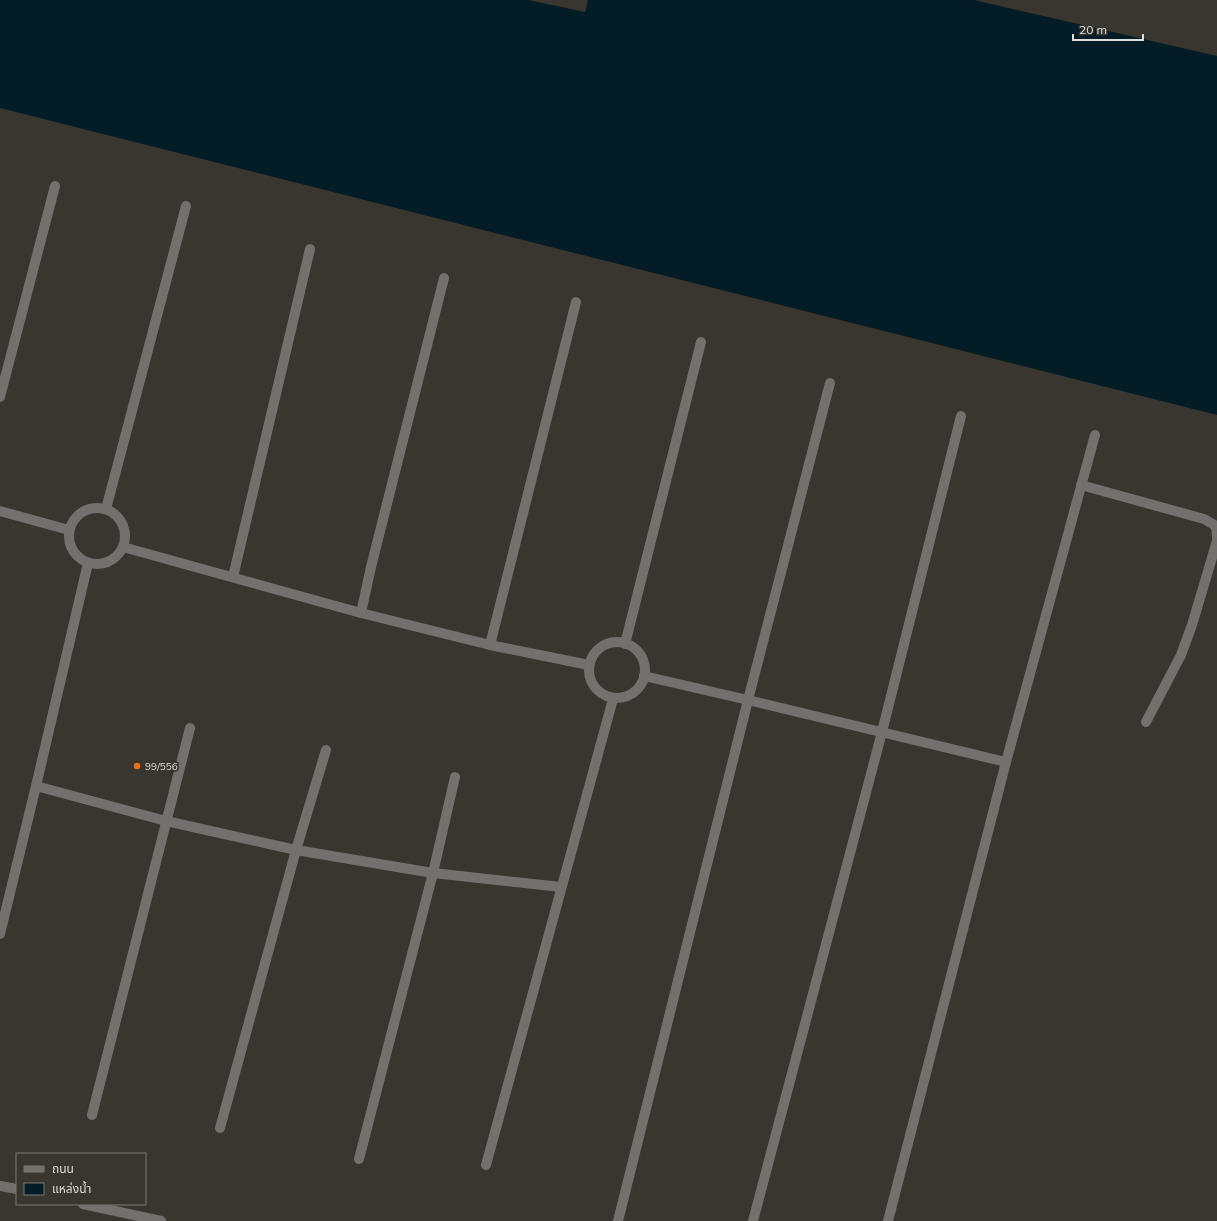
<svg xmlns="http://www.w3.org/2000/svg" width="1217" height="1221" font-family="Mulish,'Noto Sans Thai',sans-serif">
  <style>
    .water { fill: #041c26 }
    .lines { fill: none; stroke-linecap: round; stroke-linejoin: round }
    .minor { stroke: #73706e; stroke-width: 10 }
    .food-dot { fill: #e8710a; stroke: #38362f; stroke-width: 1.5 }
    .labels { text-anchor: middle; stroke-width: 3.5; stroke-linejoin: round; paint-order: stroke }
    .poi-label { font-size: 10px; fill: #deddd9; stroke: #38362f; text-anchor: start }
  </style>
  <rect width="100%" height="100%" fill="#38362f"/>
  <polygon class="water" points="0,0 528,0 585,12 588,0 974,0 1217,56 1217,415 0,108"/>
  <g class="lines">
    <g class="minor">
      <polyline points="0,397 55,186"/>
      <polyline points="1081,485 1204,519 1216,526 1217,537"/>
      <circle cx="97" cy="536" r="28"/>
      <polyline points="106,509 186,206"/>
      <polyline points="0,511 69,530"/>
      <polyline points="123,547 361,613 490,645 589,665"/>
      <polyline points="233,577 310,249"/>
      <polyline points="361,613 371,567 444,278"/>
      <circle cx="617" cy="670" r="28"/>
      <polyline points="625,644 701,342"/>
      <polyline points="490,645 576,302"/>
      <polyline points="644,676 748,700 1006,762"/>
      <polyline points="1146,722 1181,655 1192,625 1217,541"/>
      <polyline points="36,786 166,821 296,850 433,873 561,887"/>
      <polyline points="0,934 36,786 88,563"/>
      <polyline points="92,1115 190,728"/>
      <polyline points="220,1128 296,850 326,750"/>
      <polyline points="359,1159 433,873 455,777"/>
      <polyline points="486,1165 613,699"/>
      <polyline points="0,1186 17,1189"/>
      <polyline points="83,1204 161,1221"/>
      <polyline points="618,1221 748,700 830,383"/>
      <polyline points="753,1221 882,732 961,416"/>
      <polyline points="888,1221 1006,762 1095,435"/>
    </g>
  </g>
  <circle class="food-dot" cx="137" cy="766" r="4"/>
  <g class="labels">
    <g class="poi-label">
      <text x="145" y="770">99/556</text>
    </g>
  </g>
  <rect x="16" y="1153" width="130" height="52" fill="#38362f" stroke="#7a7973"/>
  <rect x="24" y="1166" width="20" height="6" fill="#73706e" stroke="#7a7973"/>
  <text x="52" y="1173" font-size="12" fill="#deddd9">ถนน</text>
  <rect x="24" y="1183" width="20" height="12" fill="#041c26" stroke="#7a7973"/>
  <text x="52" y="1193" font-size="12" fill="#deddd9">แหล่งน้ำ</text>
  <path d="M1073 34v6h70v-6" fill="none" stroke="#deddd9" stroke-width="2"/>
  <text x="1079" y="34" font-size="12" fill="#deddd9" stroke="#38362f" stroke-width="3" paint-order="stroke">20 m</text>
</svg>
